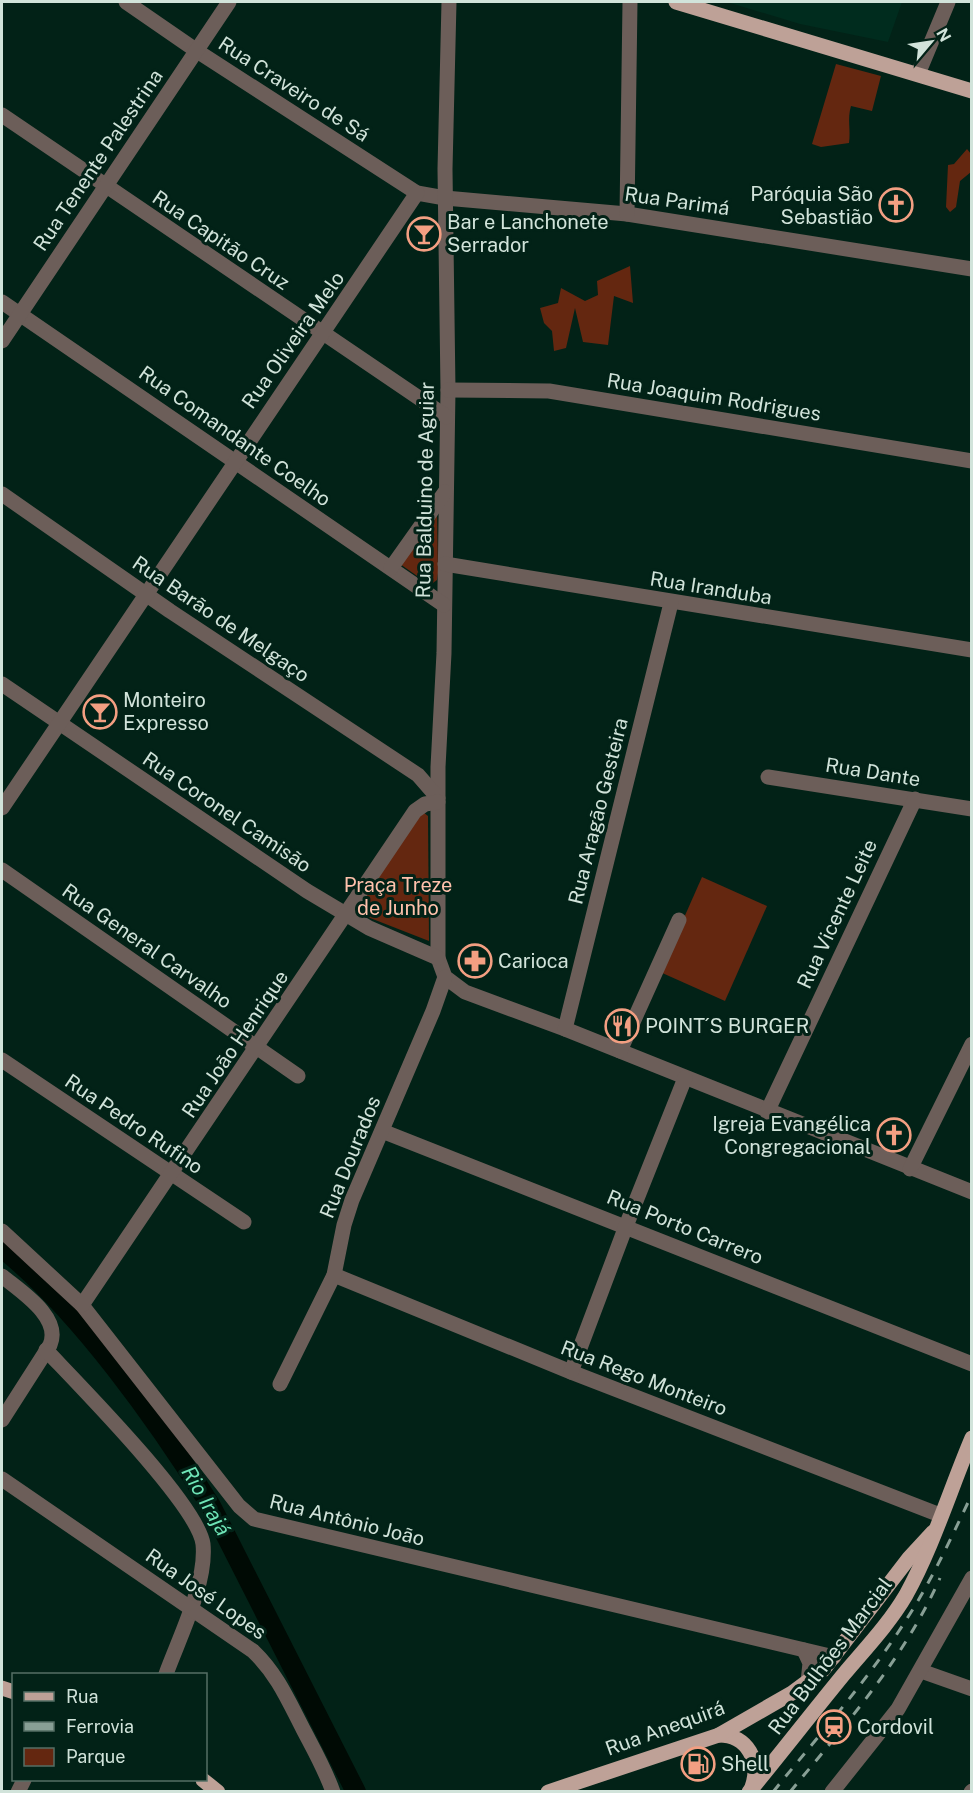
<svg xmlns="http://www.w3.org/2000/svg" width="973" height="1793" font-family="'Public Sans',sans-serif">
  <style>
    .built { fill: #002c1e }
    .green { fill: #642710 }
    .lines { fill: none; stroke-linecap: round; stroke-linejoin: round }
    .river { stroke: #000a04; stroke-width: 20 }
    .minor { stroke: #6c5e59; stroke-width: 15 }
    .major { stroke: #bea197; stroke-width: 15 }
    .rail { stroke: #889f95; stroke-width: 3; stroke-dasharray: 10 10; stroke-linecap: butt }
    .labels { text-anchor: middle; stroke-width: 6; stroke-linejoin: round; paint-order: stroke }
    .street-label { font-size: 20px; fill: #d1e3da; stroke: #022217 }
    .poi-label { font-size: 20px; fill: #d1e3da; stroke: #022217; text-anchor: start }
    .park-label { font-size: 20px; fill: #ffc2ac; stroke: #022217 }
    .water-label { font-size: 21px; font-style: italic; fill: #6fe5b7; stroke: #022217 }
  </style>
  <rect width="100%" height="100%" fill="#022217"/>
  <polygon class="built" points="727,2 902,2 888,42 800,24"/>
  <g class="green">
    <path d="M836,64L881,76L872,111L851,106C847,119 851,130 849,143L821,147L812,144Z"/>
    <polygon points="967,149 971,154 971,172 960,181 956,207 950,212 946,207 948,165 954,164"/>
    <polygon points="630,266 633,303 614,296 608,345 583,342 575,308 566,348 554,351 552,331 544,323 540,308 558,303 561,288 585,301 598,295 597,281"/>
    <polygon points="437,509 438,573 437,580 430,585 400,564"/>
    <polygon points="423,812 428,816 429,941 365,916 360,910 359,901"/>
    <polygon points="702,877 767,906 725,1001 660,972"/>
  </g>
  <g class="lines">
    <path class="river" d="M2,1248C79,1310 158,1421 211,1506L356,1792"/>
    <g class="minor">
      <polyline points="126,2 197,51 417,193 445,198 627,214 972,269"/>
      <polyline points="449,2 445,169 448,390 444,653 438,767 438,958 445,977 465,992 565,1029 972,1192"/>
      <polyline points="918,74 948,2"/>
      <polyline points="2,115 447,417"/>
      <polyline points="627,214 630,2"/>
      <polyline points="2,302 444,605"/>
      <polyline points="2,341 229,2"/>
      <polyline points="448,390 549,391 972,461"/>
      <polyline points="2,494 170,611 418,775 438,798"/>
      <polyline points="445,564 972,650"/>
      <polyline points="391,568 445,492"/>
      <polyline points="2,684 307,891 369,928 438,958"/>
      <polyline points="768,777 972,809"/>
      <polyline points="2,808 417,193"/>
      <polyline points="2,870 298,1076"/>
      <polyline points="565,1029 671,603"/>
      <polyline points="620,1051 679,920"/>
      <polyline points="2,1060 244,1222"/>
      <polyline points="767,1112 915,799"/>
      <polyline points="382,1131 972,1364"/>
      <polyline points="910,1169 972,1044"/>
      <polyline points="2,1231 82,1305 239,1506 254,1519 834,1657"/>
      <polyline points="334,1275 571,1372 940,1515"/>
      <path d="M2,1276C20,1291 62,1317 50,1345L2,1420"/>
      <polyline points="82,1305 415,811 425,804 438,802"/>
      <path d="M46,1350C78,1384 198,1505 203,1544C207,1583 179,1638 166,1674"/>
      <polyline points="571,1372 626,1226 685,1078"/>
      <polyline points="280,1384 334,1275 344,1225 352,1200 433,1011 445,977"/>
      <path d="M2,1479L253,1651C277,1674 288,1700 303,1729C314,1750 325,1769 333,1792"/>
      <polyline points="804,1650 810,1663 808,1682"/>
      <polyline points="921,1671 972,1689"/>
      <polyline points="18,1792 24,1780"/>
      <polyline points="832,1792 898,1709 972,1578"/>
      <polyline points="971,1792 972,1791"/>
    </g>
    <g class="major">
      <polyline points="676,2 972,91"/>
      <polyline points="2,1688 14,1692"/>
      <path d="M719,1735C748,1735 761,1762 752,1787"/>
      <polyline points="203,1780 218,1792"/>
      <polyline points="548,1792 719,1735 792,1693 823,1670 909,1558 933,1532"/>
      <path d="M749,1792C781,1753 812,1713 844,1674C865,1649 889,1624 906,1595C933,1546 950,1490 972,1438"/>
    </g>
    <g class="rail">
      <path d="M773,1792C819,1735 869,1679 908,1617C933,1578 952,1536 972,1494"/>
      <path d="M790,1792C846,1724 904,1659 940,1578"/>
    </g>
  </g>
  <defs>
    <g id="church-ring" transform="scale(1.725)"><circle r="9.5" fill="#022217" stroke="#f39f82" stroke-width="1.5"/><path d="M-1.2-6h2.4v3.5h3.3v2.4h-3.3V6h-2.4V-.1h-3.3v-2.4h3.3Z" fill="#f39f82"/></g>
    <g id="bar-ring" transform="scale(1.725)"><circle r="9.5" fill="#022217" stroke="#f39f82" stroke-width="1.5"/><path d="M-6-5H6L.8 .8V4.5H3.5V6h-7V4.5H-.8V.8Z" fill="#f39f82"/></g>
    <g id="pharmacy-ring" transform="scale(1.725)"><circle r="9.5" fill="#022217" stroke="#f39f82" stroke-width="1.5"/><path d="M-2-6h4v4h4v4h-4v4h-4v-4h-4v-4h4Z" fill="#f39f82"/></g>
    <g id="restaurant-ring" transform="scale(1.725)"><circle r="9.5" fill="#022217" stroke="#f39f82" stroke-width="1.5"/><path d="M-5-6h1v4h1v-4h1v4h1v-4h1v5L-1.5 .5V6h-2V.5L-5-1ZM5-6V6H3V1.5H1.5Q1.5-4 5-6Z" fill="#f39f82"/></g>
    <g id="station-ring" transform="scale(1.725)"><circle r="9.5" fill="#022217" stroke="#f39f82" stroke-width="1.5"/><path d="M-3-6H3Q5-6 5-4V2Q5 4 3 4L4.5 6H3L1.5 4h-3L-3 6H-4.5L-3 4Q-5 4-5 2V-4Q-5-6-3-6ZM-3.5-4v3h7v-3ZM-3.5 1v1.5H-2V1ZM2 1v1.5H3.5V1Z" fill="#f39f82"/></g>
    <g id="fuel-ring" transform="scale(1.725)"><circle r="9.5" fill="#022217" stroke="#f39f82" stroke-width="1.5"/><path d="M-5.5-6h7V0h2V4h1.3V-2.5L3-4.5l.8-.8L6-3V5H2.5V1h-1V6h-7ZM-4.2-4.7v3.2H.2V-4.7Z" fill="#f39f82"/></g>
  </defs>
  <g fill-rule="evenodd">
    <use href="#church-ring" x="896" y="205"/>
    <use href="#bar-ring" x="424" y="234"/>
    <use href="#bar-ring" x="100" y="712"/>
    <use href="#pharmacy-ring" x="475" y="961"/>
    <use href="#restaurant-ring" x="622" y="1026"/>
    <use href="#church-ring" x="894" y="1135"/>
    <use href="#station-ring" x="834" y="1727"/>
    <use href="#fuel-ring" x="698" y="1764"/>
  </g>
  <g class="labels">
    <g class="street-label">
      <text transform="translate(294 89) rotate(33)" y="7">Rua Craveiro de Sá</text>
      <text transform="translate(98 160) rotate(-56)" y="7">Rua Tenente Palestrina</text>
      <text transform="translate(677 201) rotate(8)" y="7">Rua Parimá</text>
      <text transform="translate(221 240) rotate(34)" y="7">Rua Capitão Cruz</text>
      <text transform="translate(293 340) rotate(-55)" y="7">Rua Oliveira Melo</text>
      <text transform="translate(714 397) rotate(9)" y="7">Rua Joaquim Rodrigues</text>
      <text transform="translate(235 436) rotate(35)" y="7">Rua Comandante Coelho</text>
      <text transform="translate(425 490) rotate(-89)" y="7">Rua Balduino de Aguiar</text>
      <text transform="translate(711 588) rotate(9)" y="7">Rua Iranduba</text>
      <text transform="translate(221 619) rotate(34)" y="7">Rua Barão de Melgaço</text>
      <text transform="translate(873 772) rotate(9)" y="7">Rua Dante</text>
      <text transform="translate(598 811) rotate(-76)" y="7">Rua Aragão Gesteira</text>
      <text transform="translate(227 812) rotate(34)" y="7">Rua Coronel Camisão</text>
      <text transform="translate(837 914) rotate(-65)" y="7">Rua Vicente Leite</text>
      <text transform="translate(147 946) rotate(35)" y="7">Rua General Carvalho</text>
      <text transform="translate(235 1044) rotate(-56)" y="7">Rua João Henrique</text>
      <text transform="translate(134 1124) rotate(34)" y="7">Rua Pedro Rufino</text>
      <text transform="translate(350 1157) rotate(-68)" y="7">Rua Dourados</text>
      <text transform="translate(685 1227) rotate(22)" y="7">Rua Porto Carrero</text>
      <text transform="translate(644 1378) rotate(21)" y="7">Rua Rego Monteiro</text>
      <text transform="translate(347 1520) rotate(14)" y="7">Rua Antônio João</text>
      <text transform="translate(206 1594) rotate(35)" y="7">Rua José Lopes</text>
      <text transform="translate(830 1656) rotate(-53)" y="7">Rua Bulhões Marcial</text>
      <text transform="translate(665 1728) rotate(-20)" y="7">Rua Anequirá</text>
    </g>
    <g class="poi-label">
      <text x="873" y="201" text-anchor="end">Paróquia São<tspan x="873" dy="23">Sebastião</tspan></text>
      <text x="447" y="229">Bar e Lanchonete<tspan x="447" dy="23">Serrador</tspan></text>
      <text x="123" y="707">Monteiro<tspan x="123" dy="23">Expresso</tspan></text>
      <text x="498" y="968">Carioca</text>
      <text x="645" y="1033">POINT´S BURGER</text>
      <text x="871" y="1131" text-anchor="end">Igreja Evangélica<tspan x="871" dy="23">Congregacional</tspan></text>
      <text x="857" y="1734">Cordovil</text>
      <text x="721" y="1771">Shell</text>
    </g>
    <g class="park-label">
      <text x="398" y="892">Praça Treze<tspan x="398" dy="23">de Junho</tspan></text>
    </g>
    <g class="water-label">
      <text transform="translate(206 1501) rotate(60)" y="7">Rio Irajá</text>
    </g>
  </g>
  <rect width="973" height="1793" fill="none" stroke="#d1e3da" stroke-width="6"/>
  <rect x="12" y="1673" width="195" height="108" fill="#022217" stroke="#556f65" stroke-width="1.5"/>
  <rect x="24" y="1692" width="30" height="9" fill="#bea197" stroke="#556f65" stroke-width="1.5"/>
  <text x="66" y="1703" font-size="18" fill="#d1e3da">Rua</text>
  <rect x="24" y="1722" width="30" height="9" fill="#889f95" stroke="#556f65" stroke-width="1.5"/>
  <text x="66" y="1733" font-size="18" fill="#d1e3da">Ferrovia</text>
  <rect x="24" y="1748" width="30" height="18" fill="#642710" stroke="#556f65" stroke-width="1.5"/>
  <text x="66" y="1763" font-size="18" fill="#d1e3da">Parque</text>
  <g transform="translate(931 42) rotate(61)" stroke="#022217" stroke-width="4.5" paint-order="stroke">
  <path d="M0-4.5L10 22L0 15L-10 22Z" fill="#d1e3da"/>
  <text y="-9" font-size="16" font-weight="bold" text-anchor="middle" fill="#d1e3da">N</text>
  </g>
</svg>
